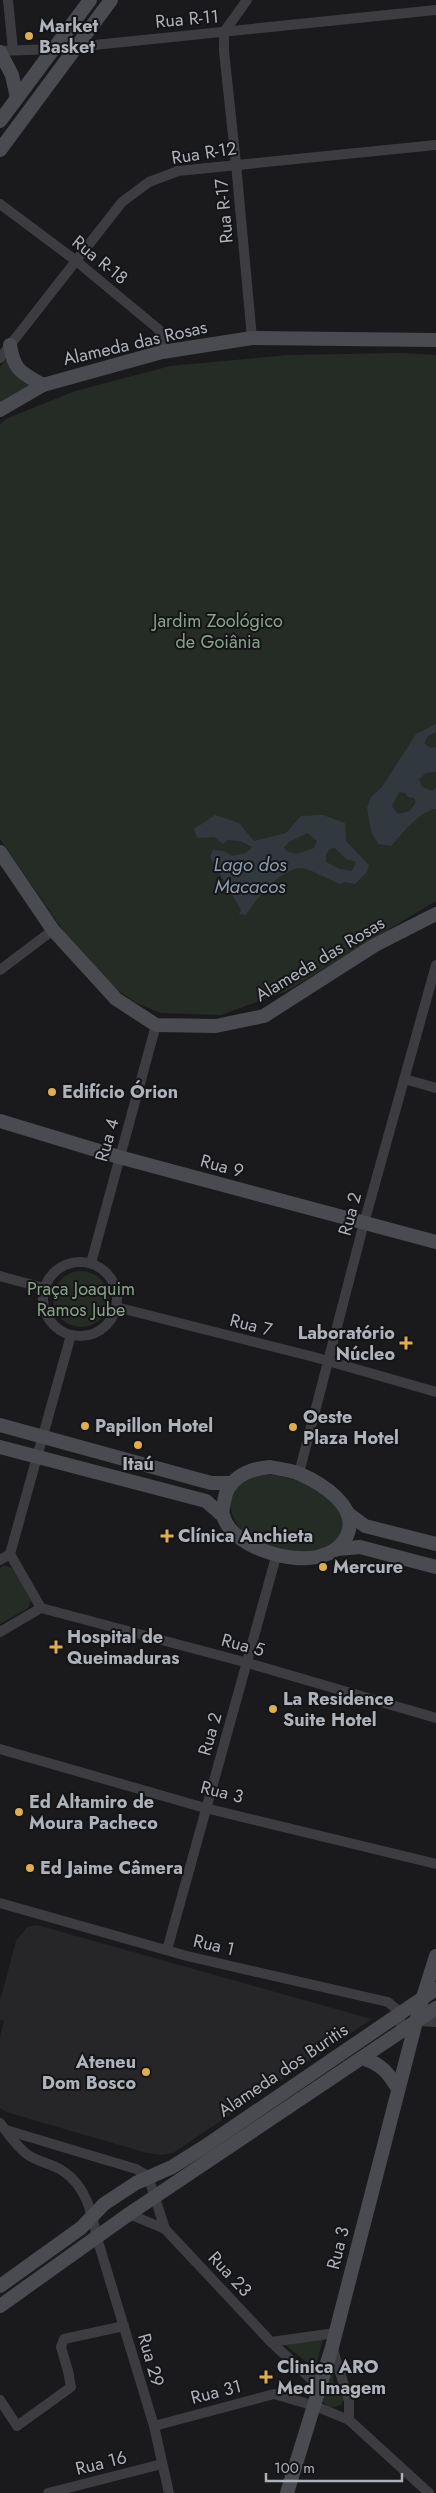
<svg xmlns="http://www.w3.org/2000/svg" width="436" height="2493" font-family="Jost,sans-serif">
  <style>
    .built { fill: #262629 }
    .green { fill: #242c25 }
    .water { fill: #31393f; fill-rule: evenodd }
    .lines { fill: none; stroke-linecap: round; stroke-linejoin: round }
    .street { stroke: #3c3c41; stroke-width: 10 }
    .secondary { stroke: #4a4b50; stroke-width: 14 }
    .poi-dot { fill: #deae50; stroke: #151517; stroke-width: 2 }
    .labels { text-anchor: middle; stroke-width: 4; stroke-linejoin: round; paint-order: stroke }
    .street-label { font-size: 18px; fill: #aeb2ba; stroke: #151517 }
    .poi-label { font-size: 18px; font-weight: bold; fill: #aeb2ba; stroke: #151517; text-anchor: start }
    .park-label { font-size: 18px; fill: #88a389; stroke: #151517 }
    .water-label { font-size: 19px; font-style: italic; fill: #8a9eb0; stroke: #151517 }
  </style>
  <rect width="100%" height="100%" fill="#1a1a1c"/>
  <polygon class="built" points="37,1925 372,2019 173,2153 162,2155 147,2153 6,2112 0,2108 0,2037 4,2021 0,2020 0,2001 16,1941 27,1927"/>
  <g class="green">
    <polygon points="401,353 436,355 436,901 287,991 221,1015 161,1013 136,1003 113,987 64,932 0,839 0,424 8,418 75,391 170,366 289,355"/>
    <polygon points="6,359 31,384 0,402 0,367"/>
    <circle cx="81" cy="1299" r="28"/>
    <path d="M265,1474C302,1479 320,1486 344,1516C343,1526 344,1536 336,1544C322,1561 269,1551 252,1540C232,1528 218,1490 246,1477C251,1475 259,1475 265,1474Z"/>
    <polygon points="4,1565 12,1568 31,1601 28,1608 0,1624 0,1568"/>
    <polygon points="326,2329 315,2369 275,2337"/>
    <polygon points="334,2364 333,2381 345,2398 341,2405 330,2408 323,2402 322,2396"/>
  </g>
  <g class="water">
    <path d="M436,724V732L428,736L424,743L430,748L436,747V772L426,773L419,779L422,787L433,791L436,787V809C419,811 402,834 391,846L378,844L371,831L367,808L371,797L382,787L416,734ZM399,792L405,793L408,797L414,798L416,802L410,811L398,814L392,806Z"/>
    <path d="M215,815L239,823L254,841L286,833L301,816L323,815L345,823L346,841L369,865L367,872L355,884L345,882L340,884C331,881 309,868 301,868C280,869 256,899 246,915L239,914L241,910L210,857L213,850L224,851L232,856L246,853L252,847L240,841L227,840L223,844L214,837L197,838L194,829ZM307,833L317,841L314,848L296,854L286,851L284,847L289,842ZM335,848L346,859L356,862L352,871L340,869L326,862V854L330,849Z"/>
  </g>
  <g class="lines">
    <g class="street">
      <polyline points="8,0 13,50"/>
      <polyline points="247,0 224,32 224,51 236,164 252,338"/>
      <polyline points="0,51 55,49 436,10"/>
      <polyline points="0,204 75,260 157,328 162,333 162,352"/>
      <polyline points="0,358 122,202 149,182 178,171 436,145"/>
      <polyline points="0,970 53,930"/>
      <polyline points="404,1079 436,1088"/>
      <circle cx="80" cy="1299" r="37"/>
      <polyline points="91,1263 156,1025"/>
      <polyline points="0,1276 44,1288"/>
      <polyline points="116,1307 314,1357 436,1392"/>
      <polyline points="299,1473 364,1223 436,965"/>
      <polyline points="10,1554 71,1335"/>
      <polyline points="0,1560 10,1554 41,1608"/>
      <polyline points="41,1608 248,1663 436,1718"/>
      <polyline points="0,1632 41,1608"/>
      <polyline points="0,1749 205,1808 436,1864"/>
      <polyline points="0,1903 187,1956 388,2002 400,2012 401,2031"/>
      <polyline points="167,1950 276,1557"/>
      <polyline points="416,2021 436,2022"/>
      <path d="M0,2123C8,2134 17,2147 28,2155C38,2162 53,2164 63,2171C86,2186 92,2213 97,2238L154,2426L169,2493"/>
      <polyline points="6,2130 136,2169 148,2176 165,2229"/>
      <polyline points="129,2214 165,2229 271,2342 310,2378 323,2381"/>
      <polyline points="271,2342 336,2333"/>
      <polyline points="332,2347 349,2401 349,2420"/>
      <polyline points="0,2400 17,2426 71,2387 68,2371 61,2347 64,2339 124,2326"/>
      <polyline points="154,2426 274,2394 315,2406 349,2420 429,2493"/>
      <polyline points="48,2493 162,2464"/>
    </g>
    <g class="secondary">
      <polyline points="0,52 12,75 17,98"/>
      <polyline points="0,121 90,0"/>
      <polyline points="0,150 111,0"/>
      <path d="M10,345C14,371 21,372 43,385"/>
      <polyline points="0,410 43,385 162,352 252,338 436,340"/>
      <polyline points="0,852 53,930 116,999 156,1025 216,1026 264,1016 375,945 436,914"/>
      <polyline points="0,1121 119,1157 436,1242"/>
      <polyline points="0,1425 211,1483 231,1483"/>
      <polyline points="0,1447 206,1501 222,1515"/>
      <path d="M270,1467C279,1469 291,1470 300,1474C321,1483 358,1506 348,1533C343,1547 331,1554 317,1557C289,1563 231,1547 223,1515C222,1512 223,1507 224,1503C226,1479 247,1469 270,1467Z"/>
      <polyline points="349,1514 365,1526 436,1544"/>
      <polyline points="338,1549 360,1547 436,1567"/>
      <path d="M362,2058C381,2064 388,2072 398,2089"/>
      <polyline points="0,2286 81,2228 104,2204 136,2183 172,2167 204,2147 436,1989"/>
      <polyline points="0,2306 129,2214 436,2008"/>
      <polyline points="287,2493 332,2347 419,2010 436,1956"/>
    </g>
  </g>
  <g class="poi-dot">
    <circle cx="29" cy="36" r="5"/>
    <circle cx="52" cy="1092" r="5"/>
    <path d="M403.5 1335.5h5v5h5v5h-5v5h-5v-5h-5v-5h5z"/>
    <circle cx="85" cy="1426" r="5"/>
    <circle cx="293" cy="1427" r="5"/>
    <circle cx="138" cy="1445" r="5"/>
    <path d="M164.5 1528.5h5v5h5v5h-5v5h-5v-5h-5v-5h5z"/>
    <circle cx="323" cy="1567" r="5"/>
    <path d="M53.5 1639.5h5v5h5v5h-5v5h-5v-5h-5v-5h5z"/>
    <circle cx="273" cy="1709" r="5"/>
    <circle cx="19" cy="1812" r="5"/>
    <circle cx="30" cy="1868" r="5"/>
    <circle cx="146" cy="2072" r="5"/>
    <path d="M263.5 2369.5h5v5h5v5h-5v5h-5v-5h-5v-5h5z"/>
  </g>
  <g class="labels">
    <g class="street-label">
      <text transform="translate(187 19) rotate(-5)" y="6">Rua R-11</text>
      <text transform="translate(204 153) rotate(-9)" y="6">Rua R-12</text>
      <text transform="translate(224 211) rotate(-95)" y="6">Rua R-17</text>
      <text transform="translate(100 260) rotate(39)" y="6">Rua R-18</text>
      <text transform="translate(135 343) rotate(-13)" y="6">Alameda das Rosas</text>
      <text transform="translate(320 959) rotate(-31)" y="6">Alameda das Rosas</text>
      <text transform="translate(107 1140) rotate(-74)" y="6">Rua 4</text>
      <text transform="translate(222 1166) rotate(15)" y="6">Rua 9</text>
      <text transform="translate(350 1214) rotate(-75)" y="6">Rua 2</text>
      <text transform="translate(251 1325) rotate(14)" y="6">Rua 7</text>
      <text transform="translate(243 1645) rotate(15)" y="6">Rua 5</text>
      <text transform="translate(210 1734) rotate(-74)" y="6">Rua 2</text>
      <text transform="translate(222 1792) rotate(14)" y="6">Rua 3</text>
      <text transform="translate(214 1945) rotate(13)" y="6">Rua 1</text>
      <text transform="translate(283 2070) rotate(-34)" y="6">Alameda dos Buritis</text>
      <text transform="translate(338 2248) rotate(-76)" y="6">Rua 3</text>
      <text transform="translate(230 2274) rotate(47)" y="6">Rua 23</text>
      <text transform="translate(151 2360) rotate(74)" y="6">Rua 29</text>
      <text transform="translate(216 2392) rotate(-14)" y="6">Rua 31</text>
      <text transform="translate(101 2463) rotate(-14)" y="6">Rua 16</text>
    </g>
    <g class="poi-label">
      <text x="39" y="32">Market<tspan x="39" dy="21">Basket</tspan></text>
      <text x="62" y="1098">Edifício Órion</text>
      <text x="395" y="1339" text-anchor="end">Laboratório<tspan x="395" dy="21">Núcleo</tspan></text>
      <text x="303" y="1423">Oeste<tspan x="303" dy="21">Plaza Hotel</tspan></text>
      <text x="95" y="1432">Papillon Hotel</text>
      <text x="138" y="1470" text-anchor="middle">Itaú</text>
      <text x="178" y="1542">Clínica Anchieta</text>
      <text x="333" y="1573">Mercure</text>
      <text x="67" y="1643">Hospital de<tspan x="67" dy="21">Queimaduras</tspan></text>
      <text x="283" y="1705">La Residence<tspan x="283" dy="21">Suite Hotel</tspan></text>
      <text x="29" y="1808">Ed Altamiro de<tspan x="29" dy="21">Moura Pacheco</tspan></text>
      <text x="40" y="1874">Ed Jaime Câmera</text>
      <text x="136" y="2068" text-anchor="end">Ateneu<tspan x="136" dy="21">Dom Bosco</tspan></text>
      <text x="277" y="2373">Clinica ARO<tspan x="277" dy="21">Med Imagem</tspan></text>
    </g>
    <g class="park-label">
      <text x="218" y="627">Jardim Zoológico<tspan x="218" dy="21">de Goiânia</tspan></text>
      <text x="81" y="1295">Praça Joaquim<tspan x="81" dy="21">Ramos Jube</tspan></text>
    </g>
    <g class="water-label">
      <text x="250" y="871">Lago dos<tspan x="250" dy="22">Macacos</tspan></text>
    </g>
  </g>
  <path d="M266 2473v8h136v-8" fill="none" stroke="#aeb2ba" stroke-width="2.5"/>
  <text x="274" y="2473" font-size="15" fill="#aeb2ba" stroke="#151517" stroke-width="4" paint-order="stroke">100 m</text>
</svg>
